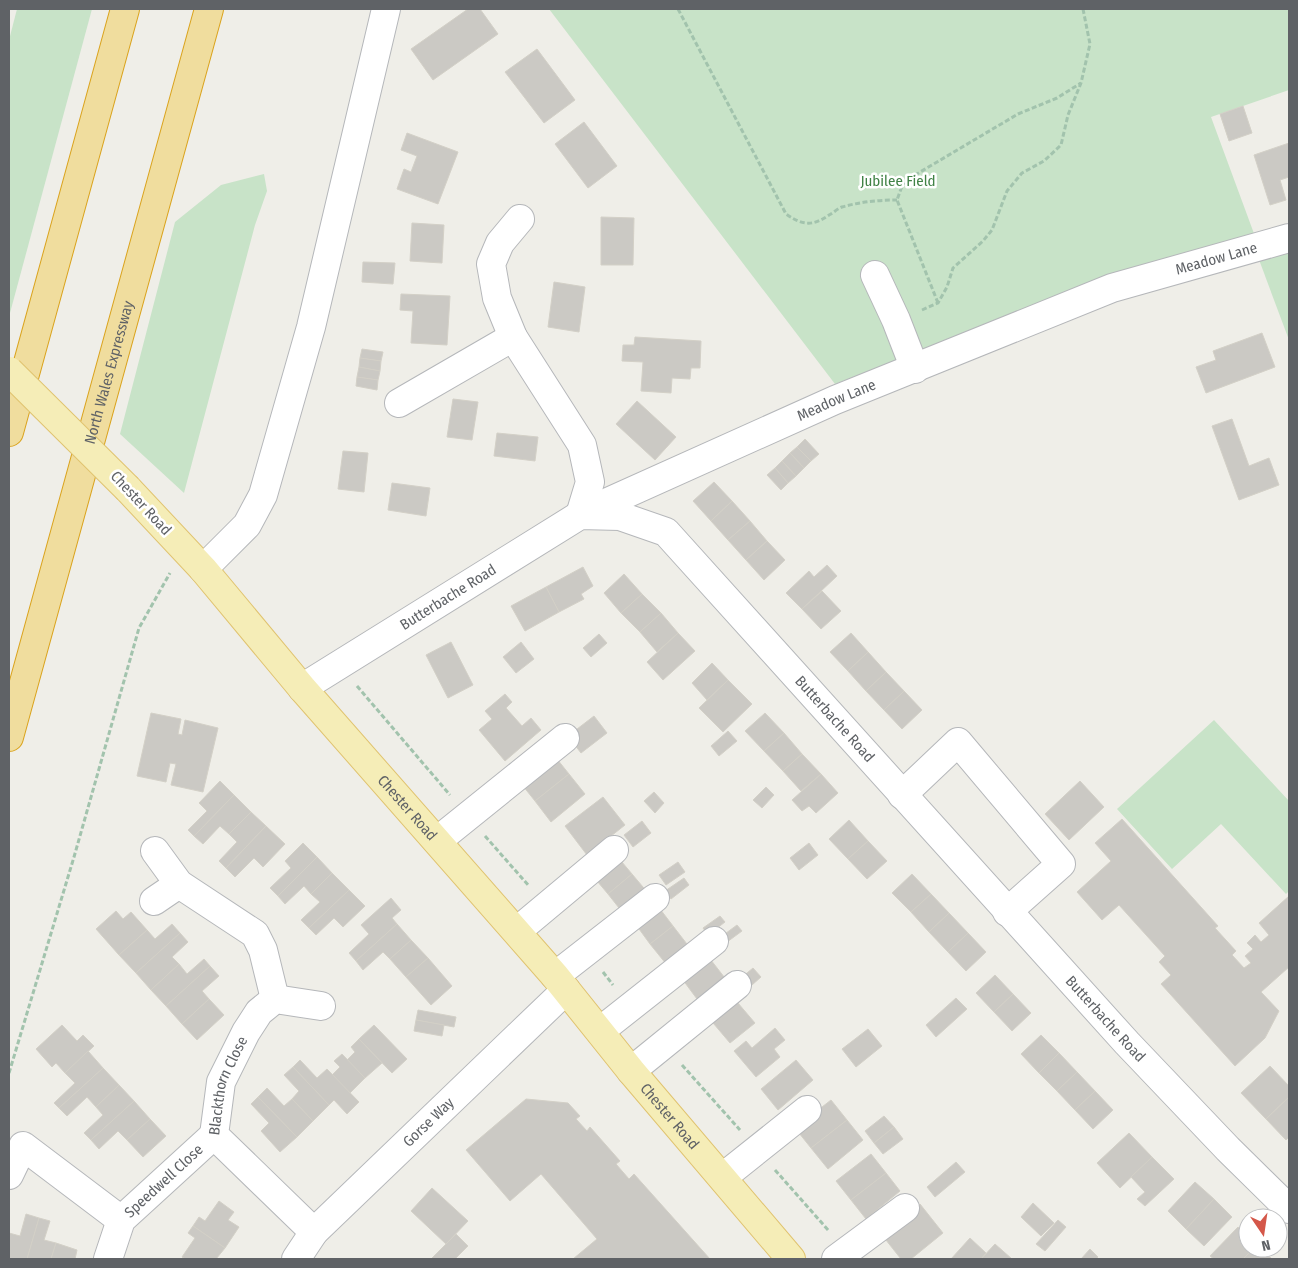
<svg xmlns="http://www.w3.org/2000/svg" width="1298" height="1268" font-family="'Fira Sans Condensed',sans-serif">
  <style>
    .green { fill: #c8e3c8 }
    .building { fill: #cbc9c4; stroke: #d3d0c7 }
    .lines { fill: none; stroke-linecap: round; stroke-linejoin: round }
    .minor-casing { stroke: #b5b7ba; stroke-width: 30 }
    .major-casing { stroke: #e0c36f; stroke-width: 30 }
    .highway-casing { stroke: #daa31d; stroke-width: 30 }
    .path { stroke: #a2c3ad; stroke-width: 3; stroke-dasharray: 5 2.5; stroke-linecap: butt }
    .minor { stroke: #fff; stroke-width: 28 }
    .major { stroke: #f5edb7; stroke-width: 28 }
    .highway { stroke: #f0dd9e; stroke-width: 28 }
    .major-bridge-casing { stroke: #e0c36f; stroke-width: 30; stroke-linecap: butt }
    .major-bridge { stroke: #f5edb7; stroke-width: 28 }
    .labels { text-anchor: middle; stroke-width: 5; stroke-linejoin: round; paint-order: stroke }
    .park-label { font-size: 15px; fill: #418246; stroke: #fff }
    .street-label { font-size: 15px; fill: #5f6266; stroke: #fff }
  </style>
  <rect width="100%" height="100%" fill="#efeee8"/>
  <g class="green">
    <polygon points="17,9 92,9 10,313 9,40"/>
    <polygon points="549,9 1289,9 1289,90 1211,117 1256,239 918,358 874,369 835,384"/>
    <polygon points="264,174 267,191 255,225 184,493 120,434 175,222 221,185"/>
    <polygon points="1289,248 1289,340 1258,257"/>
    <polygon points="1214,720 1289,801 1289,891 1286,894 1221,824 1172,869 1117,809"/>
  </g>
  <g class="building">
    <polygon points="468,9 480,9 498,34 433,80 411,49"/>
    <polygon points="537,49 575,100 544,123 505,72"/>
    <polygon points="1243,106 1252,133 1229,141 1220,114"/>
    <polygon points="584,122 617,166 588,188 555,144"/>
    <polygon points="407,133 458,152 438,204 397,189 404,169 411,172 417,156 401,150"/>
    <polygon points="1289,143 1289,177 1280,180 1286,200 1270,205 1254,155"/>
    <polygon points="601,217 634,218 633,265 601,265"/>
    <polygon points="412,223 444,225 442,263 410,261"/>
    <polygon points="363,262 395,263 393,284 362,282"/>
    <polygon points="554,282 585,287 579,332 548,327"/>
    <polygon points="401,294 450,296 447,345 411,343 413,311 400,310"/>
    <polygon points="1262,333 1275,367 1206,393 1196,367 1216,360 1213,351"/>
    <polygon points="635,337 701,341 700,368 691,368 690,379 672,378 671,393 641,391 643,362 622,361 623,345 634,345"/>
    <polygon points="362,349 383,352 381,361 360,358"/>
    <polygon points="360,358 381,361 380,371 359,367"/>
    <polygon points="359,367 380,371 378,380 357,377"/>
    <polygon points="357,377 378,380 377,390 356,386"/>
    <polygon points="453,399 478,402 472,440 447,437"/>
    <polygon points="637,401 676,437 655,460 616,424"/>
    <polygon points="1232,419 1249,466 1269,458 1279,485 1239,500 1212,426"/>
    <polygon points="497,433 538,437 535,461 494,456"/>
    <polygon points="805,439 819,454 811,461 797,447"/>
    <polygon points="797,447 811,461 804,468 790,453"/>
    <polygon points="343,451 368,453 364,492 338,489"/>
    <polygon points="790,453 804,468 796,476 782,461"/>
    <polygon points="782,461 796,476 788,483 775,468"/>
    <polygon points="775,468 788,483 781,490 767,475"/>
    <polygon points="714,482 732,501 711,521 693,501"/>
    <polygon points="392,483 430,488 426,516 388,510"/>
    <polygon points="732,501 750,521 728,540 711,521"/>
    <polygon points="750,521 767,541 746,560 728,540"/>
    <polygon points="767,541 785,560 764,580 746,560"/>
    <polygon points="827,565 837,576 802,609 786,593 809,571 814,577"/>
    <polygon points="583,567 593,586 581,594 584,599 559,612 546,587"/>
    <polygon points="624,574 642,594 621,613 604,593"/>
    <polygon points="546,587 559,612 525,631 511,606"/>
    <polygon points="822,591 841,611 821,629 802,609"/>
    <polygon points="642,594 661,613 640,632 621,613"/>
    <polygon points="661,613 678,633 657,652 640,632"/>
    <polygon points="678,633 695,651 663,680 647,662"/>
    <polygon points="851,633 868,652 848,671 830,652"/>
    <polygon points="599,634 607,643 591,657 583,648"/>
    <polygon points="451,642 473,685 448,698 426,655"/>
    <polygon points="521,642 534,659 516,673 503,657"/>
    <polygon points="868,652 886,672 866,691 848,671"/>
    <polygon points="712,663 728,680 707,700 692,683"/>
    <polygon points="886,672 904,691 884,710 866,691"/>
    <polygon points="728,680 752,704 723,732 699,708"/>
    <polygon points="904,691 922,710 902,729 884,710"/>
    <polygon points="505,694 512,702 506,708 522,726 531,718 541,730 505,761 479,730 492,719 485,711"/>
    <polygon points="151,713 181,719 178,734 182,735 185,720 218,728 203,792 171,785 176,764 170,763 166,782 137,776"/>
    <polygon points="765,713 784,733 764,751 745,731"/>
    <polygon points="594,716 607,733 581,753 568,736"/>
    <polygon points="728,731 737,741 719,756 711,746"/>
    <polygon points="784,733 802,754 783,771 764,751"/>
    <polygon points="553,754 569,774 535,801 519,781"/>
    <polygon points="802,754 821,774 801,791 783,771"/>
    <polygon points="569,774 585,794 551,822 535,801"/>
    <polygon points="821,774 838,793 816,813 809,806 802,811 792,800"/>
    <polygon points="220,781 234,795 194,836 188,830 207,811 199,803"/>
    <polygon points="1080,781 1104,807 1069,840 1045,814"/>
    <polygon points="766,787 774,795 762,808 753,800"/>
    <polygon points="654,792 664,803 655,813 644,801"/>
    <polygon points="234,795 251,812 229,834 220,826 203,844 194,836"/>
    <polygon points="603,797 625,825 587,855 565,826"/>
    <polygon points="251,812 266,826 226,868 219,861 237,842 229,834"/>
    <polygon points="1122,819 1218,926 1215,928 1236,951 1232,955 1244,968 1251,963 1245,956 1253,949 1247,943 1255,935 1261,942 1269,935 1259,923 1289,896 1289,967 1261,992 1279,1011 1265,1038 1235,1066 1161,984 1171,975 1159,962 1165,956 1119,905 1102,920 1077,892 1111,861 1095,843"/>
    <polygon points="849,820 868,841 848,859 829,839"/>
    <polygon points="642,821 651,833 633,847 624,835"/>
    <polygon points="266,826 285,844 263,867 254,858 235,877 226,868"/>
    <polygon points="868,841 887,861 867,879 848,859"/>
    <polygon points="303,843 317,857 278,896 270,888 291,868 285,861"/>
    <polygon points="809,843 818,855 799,870 790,858"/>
    <polygon points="616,855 632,874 608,894 592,875"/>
    <polygon points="317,857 332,873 311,894 304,886 285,904 278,896"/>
    <polygon points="678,862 685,872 666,885 659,875"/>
    <polygon points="332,873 349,890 309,928 301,920 320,902 311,894"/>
    <polygon points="632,874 648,893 623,913 608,894"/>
    <polygon points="912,874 931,894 911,912 892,893"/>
    <polygon points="684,878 689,885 671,899 665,891"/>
    <polygon points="349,890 365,906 343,927 334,918 316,935 309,928"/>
    <polygon points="931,894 949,913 929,932 911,912"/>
    <polygon points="391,898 401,910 392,918 397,924 356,961 349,953 369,934 361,925"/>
    <polygon points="657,905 673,926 650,944 634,922"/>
    <polygon points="116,911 123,919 131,912 147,930 119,955 96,929"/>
    <polygon points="949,913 968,933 948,952 929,932"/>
    <polygon points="720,916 725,922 708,935 703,928"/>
    <polygon points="172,924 180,933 136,973 119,955 147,930 155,939"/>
    <polygon points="397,924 411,940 390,959 383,952 363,970 356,961"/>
    <polygon points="737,925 742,931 723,945 718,939"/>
    <polygon points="673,926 690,948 667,965 650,944"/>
    <polygon points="180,933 188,942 172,957 179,964 151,990 136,973"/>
    <polygon points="968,933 986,952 966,971 948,952"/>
    <polygon points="411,940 428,958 406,977 390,959"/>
    <polygon points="707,955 728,982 700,1003 680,976"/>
    <polygon points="428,958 452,986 431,1005 406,977"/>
    <polygon points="204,959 210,966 166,1006 151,990 179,964 187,974"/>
    <polygon points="210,966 219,976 202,991 209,999 182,1024 166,1006"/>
    <polygon points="753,968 761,977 743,993 735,983"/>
    <polygon points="995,975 1013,994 994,1012 976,993"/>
    <polygon points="1013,994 1031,1013 1012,1031 994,1012"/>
    <polygon points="732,996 755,1023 730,1043 708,1017"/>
    <polygon points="956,998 967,1009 936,1037 926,1025"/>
    <polygon points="209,999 224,1015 197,1040 182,1024"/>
    <polygon points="418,1010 456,1017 454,1027 416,1020"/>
    <polygon points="416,1020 444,1025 442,1036 414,1031"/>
    <polygon points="62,1025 77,1041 83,1035 94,1046 65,1073 56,1063 52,1067 36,1049"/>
    <polygon points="374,1025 407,1059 392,1073 359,1039"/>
    <polygon points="775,1028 785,1040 774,1049 780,1057 756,1077 734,1051 746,1041 752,1048"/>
    <polygon points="868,1029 882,1046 856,1067 842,1049"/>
    <polygon points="1041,1035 1059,1053 1039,1073 1021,1054"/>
    <polygon points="359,1039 382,1063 365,1078 347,1060 355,1052 351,1047"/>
    <polygon points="88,1051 103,1068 59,1108 54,1103 75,1083 65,1073"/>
    <polygon points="1059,1053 1077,1072 1057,1091 1039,1073"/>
    <polygon points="342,1054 365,1078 350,1093 332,1075 340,1067 334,1061"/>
    <polygon points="300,1060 317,1078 327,1069 359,1102 347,1114 334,1100 329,1105 293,1067"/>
    <polygon points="796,1060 813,1080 778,1110 761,1089"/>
    <polygon points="1270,1066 1289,1086 1289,1097 1266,1119 1241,1093"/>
    <polygon points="293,1067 329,1105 313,1121 292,1099 299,1091 284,1075"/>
    <polygon points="103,1068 119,1085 96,1107 87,1097 67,1116 59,1108"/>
    <polygon points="1077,1072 1095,1091 1075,1110 1057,1091"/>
    <polygon points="119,1085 134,1101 91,1140 84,1133 103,1115 96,1107"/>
    <polygon points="267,1088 284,1106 292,1099 313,1121 297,1137 258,1097"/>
    <polygon points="1095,1091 1113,1110 1093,1129 1075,1110"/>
    <polygon points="258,1097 297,1137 280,1152 261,1131 269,1123 251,1104"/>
    <polygon points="1289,1097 1289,1137 1286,1140 1266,1119"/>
    <polygon points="526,1099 568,1103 580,1116 576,1119 587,1131 590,1127 620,1161 616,1164 629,1179 634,1174 710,1259 573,1259 597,1239 541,1174 510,1201 466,1150"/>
    <polygon points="831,1100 847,1120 811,1148 795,1128"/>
    <polygon points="134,1101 150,1119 127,1140 118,1131 99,1149 91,1140"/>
    <polygon points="884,1116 894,1127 874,1143 865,1131"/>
    <polygon points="150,1119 166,1136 143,1157 127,1140"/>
    <polygon points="847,1120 863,1140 828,1169 811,1148"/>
    <polygon points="894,1127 903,1139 883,1154 874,1143"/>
    <polygon points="1129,1133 1152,1157 1120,1188 1097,1163"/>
    <polygon points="871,1154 886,1173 851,1200 836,1181"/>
    <polygon points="1152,1157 1174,1179 1145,1206 1137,1199 1145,1192 1131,1177"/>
    <polygon points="956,1162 965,1172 935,1197 927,1187"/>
    <polygon points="886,1173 900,1191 866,1219 851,1200"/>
    <polygon points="1195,1182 1214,1199 1186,1229 1168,1211"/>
    <polygon points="432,1188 468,1221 446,1244 411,1211"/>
    <polygon points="1214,1199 1232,1217 1204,1246 1186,1229"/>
    <polygon points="219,1201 234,1212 228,1220 239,1227 225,1248 193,1226 199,1217 205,1221"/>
    <polygon points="1033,1203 1054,1223 1041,1236 1021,1217"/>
    <polygon points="920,1204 943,1233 911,1259 901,1259 882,1235"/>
    <polygon points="26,1214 39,1218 27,1259 9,1259 9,1233 20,1236"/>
    <polygon points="39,1218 50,1221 44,1240 56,1243 51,1259 27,1259"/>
    <polygon points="1058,1220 1066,1227 1045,1251 1036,1244"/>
    <polygon points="193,1226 225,1248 216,1259 185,1259 182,1257 195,1238 188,1233"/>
    <polygon points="1238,1227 1248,1236 1248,1248 1254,1248 1243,1259 1214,1259 1210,1256"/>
    <polygon points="456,1234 468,1246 455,1259 431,1259"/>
    <polygon points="970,1238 986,1253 981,1259 951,1259"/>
    <polygon points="56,1243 77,1250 75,1259 51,1259"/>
    <polygon points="995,1244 1012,1259 981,1259"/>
    <polygon points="1254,1248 1260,1248 1272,1259 1243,1259"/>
    <polygon points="1090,1249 1098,1257 1096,1259 1081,1259"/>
  </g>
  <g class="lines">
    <g class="minor-casing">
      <g id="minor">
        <polyline points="875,275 896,320 915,369"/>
        <polyline points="513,337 497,298 491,264 500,243 520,219"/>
        <polyline points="399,403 513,337 582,445 590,482 580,515"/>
        <path id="s1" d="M588,511L835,400L1112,288L1289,238"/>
        <polyline points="203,569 247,525 263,495 311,327 386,9"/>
        <path id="s2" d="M302,688L580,515L620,516L666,532L1127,1043L1228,1149L1289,1209"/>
        <polyline points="902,795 958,742 1061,864 1007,912"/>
        <polyline points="437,841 565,738"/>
        <polyline points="155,851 179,884 255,934 263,950 275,999"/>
        <polyline points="154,901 179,884"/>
        <polyline points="517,931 614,850"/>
        <polyline points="555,976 655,898"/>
        <polyline points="600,1031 714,941"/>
        <polyline points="631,1071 737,985"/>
        <polyline points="9,1175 23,1146 121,1220"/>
        <polyline points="723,1177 807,1110"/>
        <path id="s3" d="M314,1232L214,1135L221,1082L246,1032L259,1012L275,999L321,1006"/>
        <path id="s4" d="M108,1259L121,1220L214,1135"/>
        <path id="s5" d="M296,1259L314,1232L566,990"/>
        <polyline points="836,1259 905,1208"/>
      </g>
    </g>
    <g class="major-casing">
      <g id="major">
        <path id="s6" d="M128,489L203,569L302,688L555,976L631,1071L791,1259"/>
      </g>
    </g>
    <g class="highway-casing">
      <g id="highway">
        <polyline points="9,432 125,9"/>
        <path id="s7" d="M9,737L209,9"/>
      </g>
    </g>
    <g class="path">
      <path d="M678,9L786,214C802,225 812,227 829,215C833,213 837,209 842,207C860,202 878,200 897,200"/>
      <polyline points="938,303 897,200 902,186 910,178 1018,114 1057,98 1081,83"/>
      <polyline points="922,310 938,303 947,287 953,268 983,241 992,230 1007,191 1022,173 1044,161 1061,145 1068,115 1081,83 1090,44 1083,9"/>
      <polyline points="357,686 450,795"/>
      <polyline points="485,836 529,886"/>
      <polyline points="603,972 613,985"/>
      <polyline points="682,1065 740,1130"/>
      <polyline points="9,1073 74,857 139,628 170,573"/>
      <polyline points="775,1170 829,1231"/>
    </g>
    <use href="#minor" class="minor"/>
    <use href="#major" class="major"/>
    <use href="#highway" class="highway"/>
    <g class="major-bridge-casing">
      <polyline id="major-bridge" points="9,371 128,489"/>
    </g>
    <use href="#major-bridge" class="major-bridge"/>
  </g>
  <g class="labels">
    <g class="park-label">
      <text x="898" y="186">Jubilee Field</text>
    </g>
    <g class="street-label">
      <text dy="5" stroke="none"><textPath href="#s1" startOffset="678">Meadow Lane</textPath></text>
      <text dy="5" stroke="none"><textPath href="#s7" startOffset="378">North Wales Expressway</textPath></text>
      <text dy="5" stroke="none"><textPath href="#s1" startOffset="272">Meadow Lane</textPath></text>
      <text transform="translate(141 503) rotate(47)" y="5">Chester Road</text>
      <text dy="5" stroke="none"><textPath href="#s2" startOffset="172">Butterbache Road</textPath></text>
      <text dy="5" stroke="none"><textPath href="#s2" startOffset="668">Butterbache Road</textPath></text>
      <text dy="5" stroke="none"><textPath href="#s6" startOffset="424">Chester Road</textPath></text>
      <text dy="5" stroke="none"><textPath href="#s2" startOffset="1072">Butterbache Road</textPath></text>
      <text dy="5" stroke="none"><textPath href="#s3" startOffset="191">Blackthorn Close</textPath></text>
      <text dy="5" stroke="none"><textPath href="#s6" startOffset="829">Chester Road</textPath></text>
      <text dy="5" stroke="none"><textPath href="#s5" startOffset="191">Gorse Way</textPath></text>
      <text dy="5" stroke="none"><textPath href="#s4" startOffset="99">Speedwell Close</textPath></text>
    </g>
  </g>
  <rect width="1298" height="1268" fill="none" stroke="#5f6266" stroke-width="20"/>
  <g transform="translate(1263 1233) rotate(167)"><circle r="24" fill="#ffffff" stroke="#bfc0c2"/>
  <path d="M0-4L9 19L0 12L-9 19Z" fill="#d45749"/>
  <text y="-8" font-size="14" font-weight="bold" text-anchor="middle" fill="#5f6266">N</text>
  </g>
</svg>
